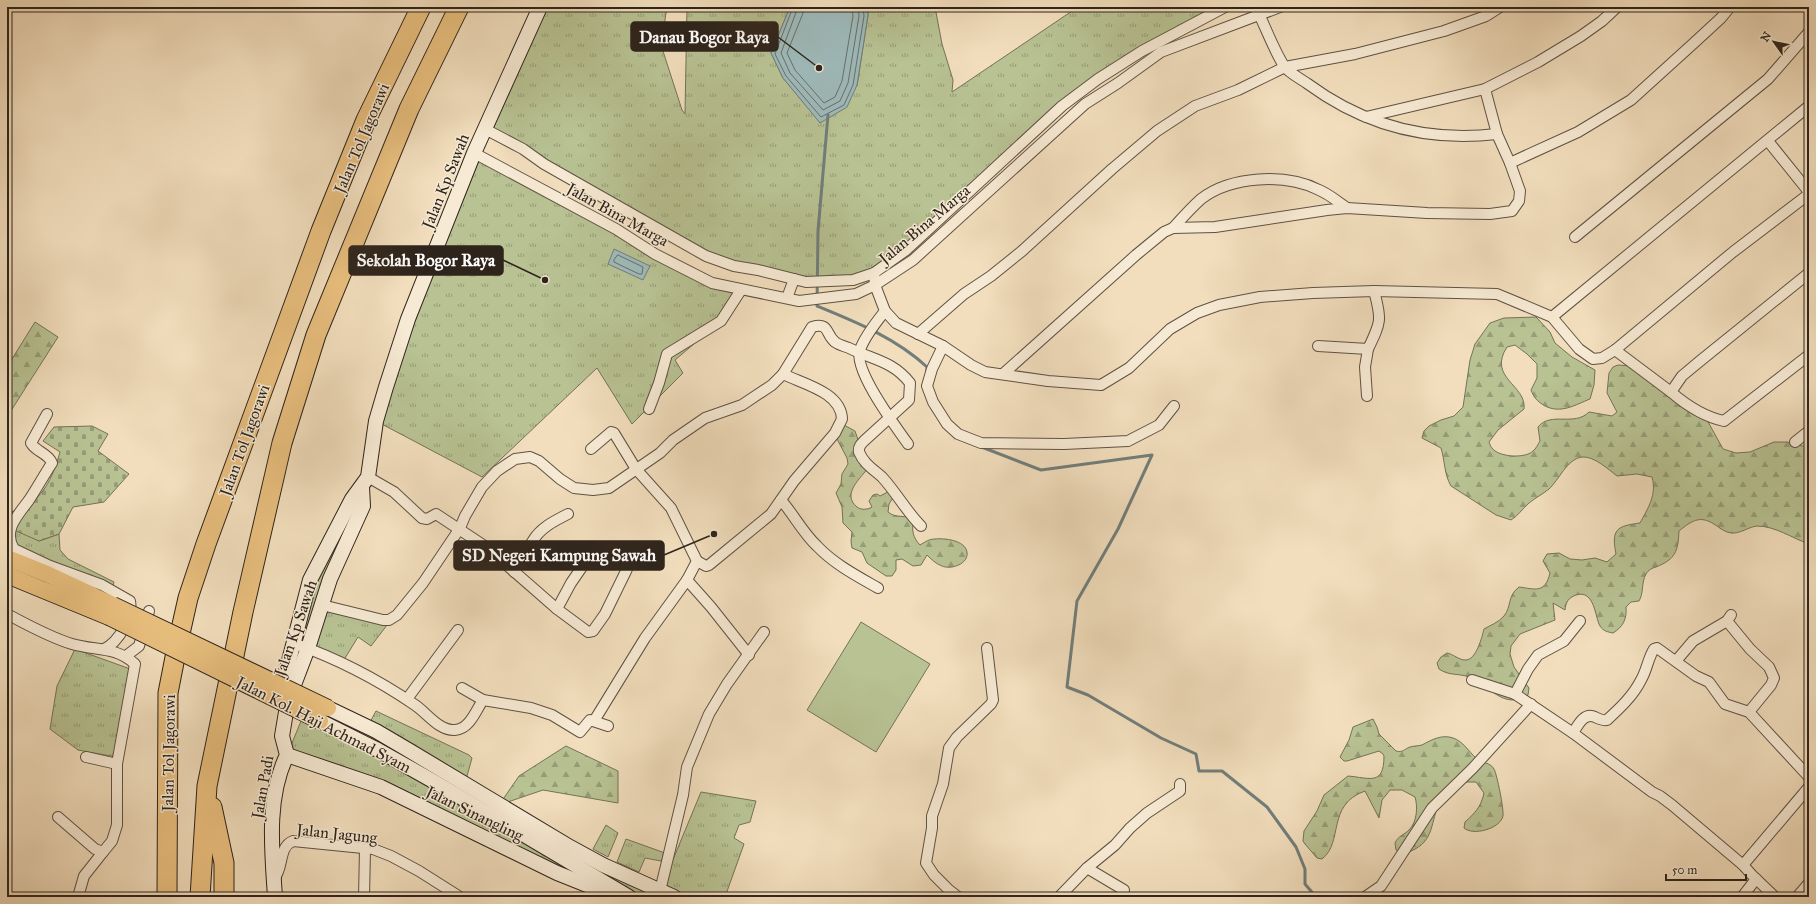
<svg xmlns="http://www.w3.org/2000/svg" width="1816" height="904" font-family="'IM FELL Great Primer',serif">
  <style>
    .grass { fill: url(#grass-tufts); stroke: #737358 }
    .forest { fill: url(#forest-firs); stroke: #737358 }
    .cemetery { fill: url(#cemetery-stones); stroke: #737358 }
    .garden { fill: #b8c293; stroke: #737358 }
    .water { fill: #9ebaba; stroke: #717e7b }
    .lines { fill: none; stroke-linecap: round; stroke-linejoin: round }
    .shore { stroke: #666f6b; stroke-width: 1 }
    .stream { stroke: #717e7b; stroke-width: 3 }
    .street-casing { stroke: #5f5244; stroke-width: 12 }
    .secondary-casing { stroke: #2e241c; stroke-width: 16 }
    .primary-casing { stroke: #2e241c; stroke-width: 18 }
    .highway-casing { stroke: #2e241c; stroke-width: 21 }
    .street { stroke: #f7ead4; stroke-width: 10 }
    .secondary { stroke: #f7ead4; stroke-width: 14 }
    .primary { stroke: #e9bf7e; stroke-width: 16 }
    .highway { stroke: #e9bf7e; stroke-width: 19 }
    .primary-bridge-casing { stroke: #2e241c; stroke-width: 18; stroke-linecap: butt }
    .primary-bridge { stroke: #e9bf7e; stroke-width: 16 }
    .labels { text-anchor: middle; stroke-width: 3; stroke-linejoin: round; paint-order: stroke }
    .street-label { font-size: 16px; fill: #2e241c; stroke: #f7ead4 }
    .leader { fill: none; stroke: #2e241c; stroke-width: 1.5 }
    .callout-dot { fill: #2e241c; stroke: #f7ead4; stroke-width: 1.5 }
    .callout { fill: #2e241c; stroke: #2e241c; stroke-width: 1.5 }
    .callout-label { font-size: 17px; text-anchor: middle; font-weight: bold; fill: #fff }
  </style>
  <defs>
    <pattern id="grass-tufts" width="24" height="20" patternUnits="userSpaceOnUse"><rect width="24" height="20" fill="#b8c293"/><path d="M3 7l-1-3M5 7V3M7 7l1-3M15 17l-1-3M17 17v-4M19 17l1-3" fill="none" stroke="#969d77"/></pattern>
    <pattern id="forest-firs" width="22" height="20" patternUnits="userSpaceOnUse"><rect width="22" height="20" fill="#b8c293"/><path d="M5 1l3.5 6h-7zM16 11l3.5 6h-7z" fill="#969d77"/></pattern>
    <pattern id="cemetery-stones" width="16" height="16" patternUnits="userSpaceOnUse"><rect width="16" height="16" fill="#b8c293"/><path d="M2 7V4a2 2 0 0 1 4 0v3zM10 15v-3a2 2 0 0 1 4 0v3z" fill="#969d77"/></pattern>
  </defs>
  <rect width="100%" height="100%" fill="#f2debd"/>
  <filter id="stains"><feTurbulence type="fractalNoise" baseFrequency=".005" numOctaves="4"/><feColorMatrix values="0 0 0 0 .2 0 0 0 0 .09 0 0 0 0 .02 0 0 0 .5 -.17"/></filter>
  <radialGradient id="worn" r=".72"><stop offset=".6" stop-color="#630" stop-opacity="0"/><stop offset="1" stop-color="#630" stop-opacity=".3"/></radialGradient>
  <g class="grass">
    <polygon points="540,7 667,7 661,45 682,110 685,114 687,7 790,7 771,53 783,78 820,122 857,86 868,15 867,7 935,7 942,44 953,80 952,92 1078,7 1227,7 1098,79 874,273 806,282 734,266 485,129"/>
    <polygon points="474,153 681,268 741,290 721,321 675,360 683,373 632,424 597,368 482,477 376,421"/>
    <polygon points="362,487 322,605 383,621 394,616 371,646 358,637 342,663 308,648 297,678 293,643 310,580"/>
    <polygon points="12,526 39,541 59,534 60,550 68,559 114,582 112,590 14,549"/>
    <polygon points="75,649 133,670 116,757 78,750 50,729 57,686"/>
    <polygon points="376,711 469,755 472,758 465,783 368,726"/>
    <path d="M304,714C395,754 478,809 564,859V867L559,872L603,865L660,891L701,792L756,801L750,822L739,825L734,838L744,844L725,897H617L557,873L381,787L287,755Z"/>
    <polygon points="606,825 618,833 608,857 593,849"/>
    <polygon points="626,839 665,853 661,861 645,858 639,872 617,862"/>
  </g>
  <g class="forest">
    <path d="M1536,317L1550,332L1555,343L1572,357L1595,370L1594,385L1590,399C1575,405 1561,414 1545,406C1537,401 1534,398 1531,390L1537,378V364L1527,354L1515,345L1507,347C1487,378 1527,385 1524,409L1498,430L1489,442C1490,444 1490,446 1492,448C1498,457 1525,459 1533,451C1536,449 1538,444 1540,441L1538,427C1551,411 1574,427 1589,412L1612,416L1617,412L1607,393L1609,373L1613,367L1618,365L1631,366L1707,420L1723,449L1736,453L1750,452L1774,442H1788L1791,444L1809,447V544C1792,538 1775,526 1757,526C1748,527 1740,534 1731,533C1725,532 1721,529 1717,526C1701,515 1694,519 1679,531C1678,551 1676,559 1656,567C1652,568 1648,570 1646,574C1641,583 1644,593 1639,601L1631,602L1626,607C1627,619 1623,627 1613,633C1608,632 1603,631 1600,626C1595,618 1595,589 1576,595C1568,598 1566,602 1565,610L1553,603L1555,620L1520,634L1511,646L1510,654L1514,667L1529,688L1528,695C1503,711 1489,684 1469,677C1458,673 1449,676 1439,669L1437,663L1441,657L1447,653C1453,654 1459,660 1465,660C1476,661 1482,637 1484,629C1491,625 1499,622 1504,616C1512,606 1507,596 1519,587C1535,589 1545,594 1550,573L1543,561L1547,554L1559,553L1570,559L1582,560L1595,558L1607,562L1616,554C1611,529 1617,526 1640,523C1648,508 1657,495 1652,477L1637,474L1617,476C1608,469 1594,456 1582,457C1567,459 1559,480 1549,489C1543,494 1535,498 1529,503C1522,509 1518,516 1511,520L1496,515L1451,486C1444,474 1445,461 1441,448L1422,438L1424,431L1429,426L1441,420L1454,416L1463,407L1470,360L1475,344L1490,323L1504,318Z"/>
    <polygon points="35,322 58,337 7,417 7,367"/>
    <path d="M842,424L855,431L868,468C861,478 841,494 857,507C861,510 867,510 872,507L869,501L873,495L877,494L880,496L886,493L889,489L894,496L889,504L888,512C896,519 906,514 914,520C911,529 913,538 920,545C925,542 929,539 935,539C944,538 965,540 967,552C969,564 951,570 942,566C936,564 931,559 927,555L921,565L913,566L902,559L896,560V570L892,576H886L867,563L862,552L852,548L851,541L852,532L843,523L842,507L836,493L841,484L842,474L848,464L847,458L837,439Z"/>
    <path d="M1373,719L1377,727L1379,734L1396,751C1403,753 1404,749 1410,747C1413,746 1418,746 1422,745C1431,740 1442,734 1453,738C1463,741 1469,752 1476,758C1481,763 1490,762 1494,769C1497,774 1504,810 1503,816C1500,829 1473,836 1464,828L1465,822C1475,813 1481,807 1484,793L1476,782H1465L1451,797L1440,801C1430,822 1435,841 1411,851C1406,854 1401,853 1396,850L1395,843C1398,836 1404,835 1409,830C1417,822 1418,807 1415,797L1402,790H1390L1382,800L1379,818L1365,791C1326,805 1344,842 1322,859L1317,858L1305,844L1303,841L1304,831L1317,811L1324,795L1348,776C1370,778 1384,786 1384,756L1383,754L1379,751L1347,761H1344L1340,757L1349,740L1353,727Z"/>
    <polygon points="566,746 618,771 618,803 543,790 499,805 519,776"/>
  </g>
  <path class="cemetery" d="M92,426L108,434L98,451L129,474L104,502L73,507L59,534L39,541L7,527V513C13,511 20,510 25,507C45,496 54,473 60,452L43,441L54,427Z"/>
  <polygon class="garden" points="861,622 930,664 876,752 807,710"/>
  <g class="water">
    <polygon points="790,7 867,7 868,15 857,85 847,107 820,123 783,78 771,53"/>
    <polygon points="614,249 650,266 643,280 608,264"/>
  </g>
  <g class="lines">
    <g class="shore">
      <polyline points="793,7 775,54 786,76 821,117 844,105 853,85 864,16 863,7"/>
      <polyline points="798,7 781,53 790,73 823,110 840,101 848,83 859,16 858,7"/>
      <polyline points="804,7 803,13 787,53 795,70 824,103 835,97 842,81 853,16 852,7"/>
      <polygon points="618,255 643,267 642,274 639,274 614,262 614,260"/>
    </g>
    <g class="stream">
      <path d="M828,115L818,231L817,306C856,322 896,338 927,367V372"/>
      <polyline points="979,446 1041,470 1152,455 1118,529 1077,601 1067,687 1088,695 1161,738 1196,754 1199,771 1222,771 1267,807 1296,847 1305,869 1305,884 1316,897"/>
    </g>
    <g class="street-casing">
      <g id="street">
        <path d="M1257,7L1259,14C1267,31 1274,50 1284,66C1289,73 1301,79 1308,84C1365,126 1428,142 1497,134"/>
        <polyline points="1366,117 1485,89 1538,62 1581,36 1602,21 1617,7"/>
        <polyline points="485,129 523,149 544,164 706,256 734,266 758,270 806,282 853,280 874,273 905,251 1062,106 1098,79 1142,51 1225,7"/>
        <polyline points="1768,141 1809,192"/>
        <polyline points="474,153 616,229 655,254 712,283 799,301 856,294 875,285 913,260 1085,104 1118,83 1161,52 1280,7"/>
        <polyline points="1510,163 1578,132 1631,100 1695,42 1721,18 1730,7"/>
        <path d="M1173,228C1182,218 1191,208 1201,199C1231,176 1285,173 1319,190C1329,194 1338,202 1347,208"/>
        <polyline points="1575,237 1768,79 1809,32"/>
        <polyline points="874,273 875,285 885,311 896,323 943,346 971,365 985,372 1048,381 1101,385 1129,368 1170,329 1197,313 1219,305 1260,297 1313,293 1374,291 1497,294 1552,317 1579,349 1593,359 1602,358 1615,350 1733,252 1809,194"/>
        <path d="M1809,273L1700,361L1682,376L1671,392C1685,404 1705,417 1724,421L1809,355"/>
        <polyline points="787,298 794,279"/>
        <path d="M885,311C877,321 864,337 860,350C853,370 896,427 908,444"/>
        <polyline points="1552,317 1809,106"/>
        <polyline points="918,334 964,294 991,276 1022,251 1112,169 1157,131 1195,106 1238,90 1285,67 1355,54 1444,31 1486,16 1500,7"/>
        <polyline points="943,346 932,369 927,386 933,402 947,424 958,434 981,443 1064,444 1128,441 1159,425 1174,406"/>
        <path d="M1318,346L1368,349C1381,322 1382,320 1374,291"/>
        <polyline points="1615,350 1671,392"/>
        <polyline points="1003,374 1136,255 1164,232 1173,228 1215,227 1327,210 1347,208 1427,213 1490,214 1512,211 1519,201 1520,191 1510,163 1497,134 1485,89"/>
        <polyline points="1367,396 1365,367 1368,349"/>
        <polyline points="649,409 659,383 667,354 721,321 741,290"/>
        <path d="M47,414L31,443C36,452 48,453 52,463C44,475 37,488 29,500C19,514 2,530 14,549L50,566L102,585L130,601C133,617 119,642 104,649"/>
        <polyline points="1795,442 1809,431"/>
        <polyline points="591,449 611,432 614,433 636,469 671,508 697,561 687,580"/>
        <polyline points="368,477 394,492 422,518 427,519 436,514 486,547 557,609"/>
        <path d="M781,500C794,515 803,533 817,546C834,564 857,576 878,588"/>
        <path d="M697,561L706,566L709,565L771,514L794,481L835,433L842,419C841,392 803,384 783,374"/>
        <polyline points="582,567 571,583 557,609 588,632 593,631 605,614 627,569"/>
        <path d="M514,572C521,562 526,552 532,542C540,528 554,521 568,514"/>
        <path d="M322,605L383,620H389L397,615L423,583L460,528L465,516L482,487L497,471L515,459L530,457L539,461L560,479L574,488L593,490L609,488L660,453L673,440L705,418L742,405L772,385L783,374L812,327C830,322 825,334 835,342C839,345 844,346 849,348C873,360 893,361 910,383L909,400L864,441C861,444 858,447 859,452C864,464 873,469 882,477C896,492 906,511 921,526"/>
        <path d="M7,614C28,625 49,637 72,644C96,651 115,646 135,664L117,764V825L112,841L103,852L95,849L58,817"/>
        <polyline points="1727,621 1750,649 1769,667 1774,678 1771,685 1749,712"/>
        <path d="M293,643C336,658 377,679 415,705C427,713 439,731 455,730C470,729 476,710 483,700"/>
        <polyline points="126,656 139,646 149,611"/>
        <polyline points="1676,661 1693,641 1727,621 1731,615"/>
        <polyline points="1472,680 1515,694 1573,733 1652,792 1660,796 1672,805 1743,865 1752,875 1775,897"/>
        <polyline points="462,688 483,700 531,708 552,715 580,732 590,720 608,726"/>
        <polyline points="1515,694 1528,669 1538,655 1564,641 1580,621"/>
        <polyline points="407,699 458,630"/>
        <polyline points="594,721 645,638 687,580 711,607 749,655"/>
        <path d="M1573,733C1578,725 1584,712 1595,717C1599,719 1603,721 1607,720C1620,708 1633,696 1641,680C1647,670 1648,658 1654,649L1657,648L1696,676L1709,682L1725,704L1749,712L1809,777"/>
        <polyline points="86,757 117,764"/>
        <polyline points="1743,865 1809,787"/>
        <polyline points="1087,868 1124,890"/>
        <path d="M274,879C284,868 278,847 293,841L373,849L391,856L419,871L460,897"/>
        <polyline points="660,891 683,795 687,767 709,714 727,684 764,632"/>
        <polyline points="78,897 84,876 103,852"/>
        <polyline points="364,897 365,849"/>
        <polyline points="958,897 949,890 934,875 926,863 932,828 932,816 943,784 949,748 957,737 991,704 993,700 987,648"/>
        <polyline points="1059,897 1087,868 1115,845 1130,828 1147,813 1180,791 1180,784"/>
        <polyline points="1365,897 1381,886 1432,808 1473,768 1531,704"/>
        <polyline points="1742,897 1756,879"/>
        <polyline points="1797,897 1809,883"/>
      </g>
    </g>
    <g class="secondary-casing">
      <g id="secondary">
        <polyline points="289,698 308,648 330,579 363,506 362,487"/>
        <polyline points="328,708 376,731 410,751 570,847 603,865 674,897"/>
        <polyline points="320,721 378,750 433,781 629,897"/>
        <polyline points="287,755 381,787 557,873 617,897"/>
        <path d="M275,897C272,851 266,798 287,755L282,736L288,700L285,676L310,580L352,499L368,477L376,421L386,387L408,319L474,153L540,7"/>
      </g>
    </g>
    <g class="primary-casing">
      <g id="primary">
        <polyline points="7,558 47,574 113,605"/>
        <polyline points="7,575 109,617"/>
      </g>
    </g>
    <g class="highway-casing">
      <g id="highway">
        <polyline points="212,807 224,863 224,897"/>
        <polyline points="167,897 168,693 177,647 188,598 206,544 321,231 366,120 421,7"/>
        <polyline points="200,897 207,786 243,612 282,443 316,335 409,109 459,7"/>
      </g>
    </g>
    <use href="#street" class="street"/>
    <use href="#secondary" class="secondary"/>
    <use href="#primary" class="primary"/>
    <use href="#highway" class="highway"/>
    <g class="primary-bridge-casing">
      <g id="primary-bridge">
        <polyline points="113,605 328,708"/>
        <polyline points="109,617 320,721"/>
      </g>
    </g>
    <use href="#primary-bridge" class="primary-bridge"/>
  </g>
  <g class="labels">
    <g class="street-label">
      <text transform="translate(361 138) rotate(-67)" y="6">Jalan Tol Jagorawi</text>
      <text transform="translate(445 181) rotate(-68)" y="6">Jalan Kp Sawah</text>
      <text transform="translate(618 214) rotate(29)" y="6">Jalan Bina Marga</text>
      <text transform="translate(924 224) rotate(-40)" y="6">Jalan Bina Marga</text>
      <text transform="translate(244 440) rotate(-70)" y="6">Jalan Tol Jagorawi</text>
      <text transform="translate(295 628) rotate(-71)" y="6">Jalan Kp Sawah</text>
      <text transform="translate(324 724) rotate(27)" y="6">Jalan Kol. Haji Achmad Syam</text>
      <text transform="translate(168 753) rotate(-89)" y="6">Jalan Tol Jagorawi</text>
      <text transform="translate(262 787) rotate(-80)" y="6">Jalan Padi</text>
      <text transform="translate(475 813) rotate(26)" y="6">Jalan Sinangling</text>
      <text transform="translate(337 833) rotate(6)" y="6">Jalan Jagung</text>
    </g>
  </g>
  <path class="leader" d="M819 68L778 37M545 280L503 260M714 534L664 555"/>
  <g class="callout-dot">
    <circle cx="819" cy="68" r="4"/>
    <circle cx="545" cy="280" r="4"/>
    <circle cx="714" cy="534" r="4"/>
  </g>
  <g class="callout">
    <rect x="631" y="22" width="147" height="29" rx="4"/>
    <rect x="349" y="246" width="154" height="29" rx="4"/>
    <rect x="454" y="541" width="210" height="29" rx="4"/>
  </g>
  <g class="callout-label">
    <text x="704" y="43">Danau Bogor Raya</text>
    <text x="426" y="266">Sekolah Bogor Raya</text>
    <text x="559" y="561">SD Negeri Kampung Sawah</text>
  </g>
  <rect width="1816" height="904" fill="none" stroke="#f2debd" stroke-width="24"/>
  <rect x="8" y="8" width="1800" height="888" fill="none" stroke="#2e241c" stroke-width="2"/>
  <rect x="12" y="12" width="1792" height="880" fill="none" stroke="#2e241c"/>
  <g transform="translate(1774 42) rotate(303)" stroke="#f7ead4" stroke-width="3" paint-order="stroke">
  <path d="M0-3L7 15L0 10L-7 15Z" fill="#2e241c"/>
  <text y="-6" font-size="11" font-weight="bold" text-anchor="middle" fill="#2e241c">N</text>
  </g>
  <path d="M1666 874v6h80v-6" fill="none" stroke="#2e241c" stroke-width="2"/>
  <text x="1672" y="874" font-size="12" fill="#2e241c" stroke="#f7ead4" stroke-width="3" paint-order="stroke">50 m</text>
  <rect width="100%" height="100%" filter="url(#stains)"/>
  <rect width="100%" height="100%" fill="url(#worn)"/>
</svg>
